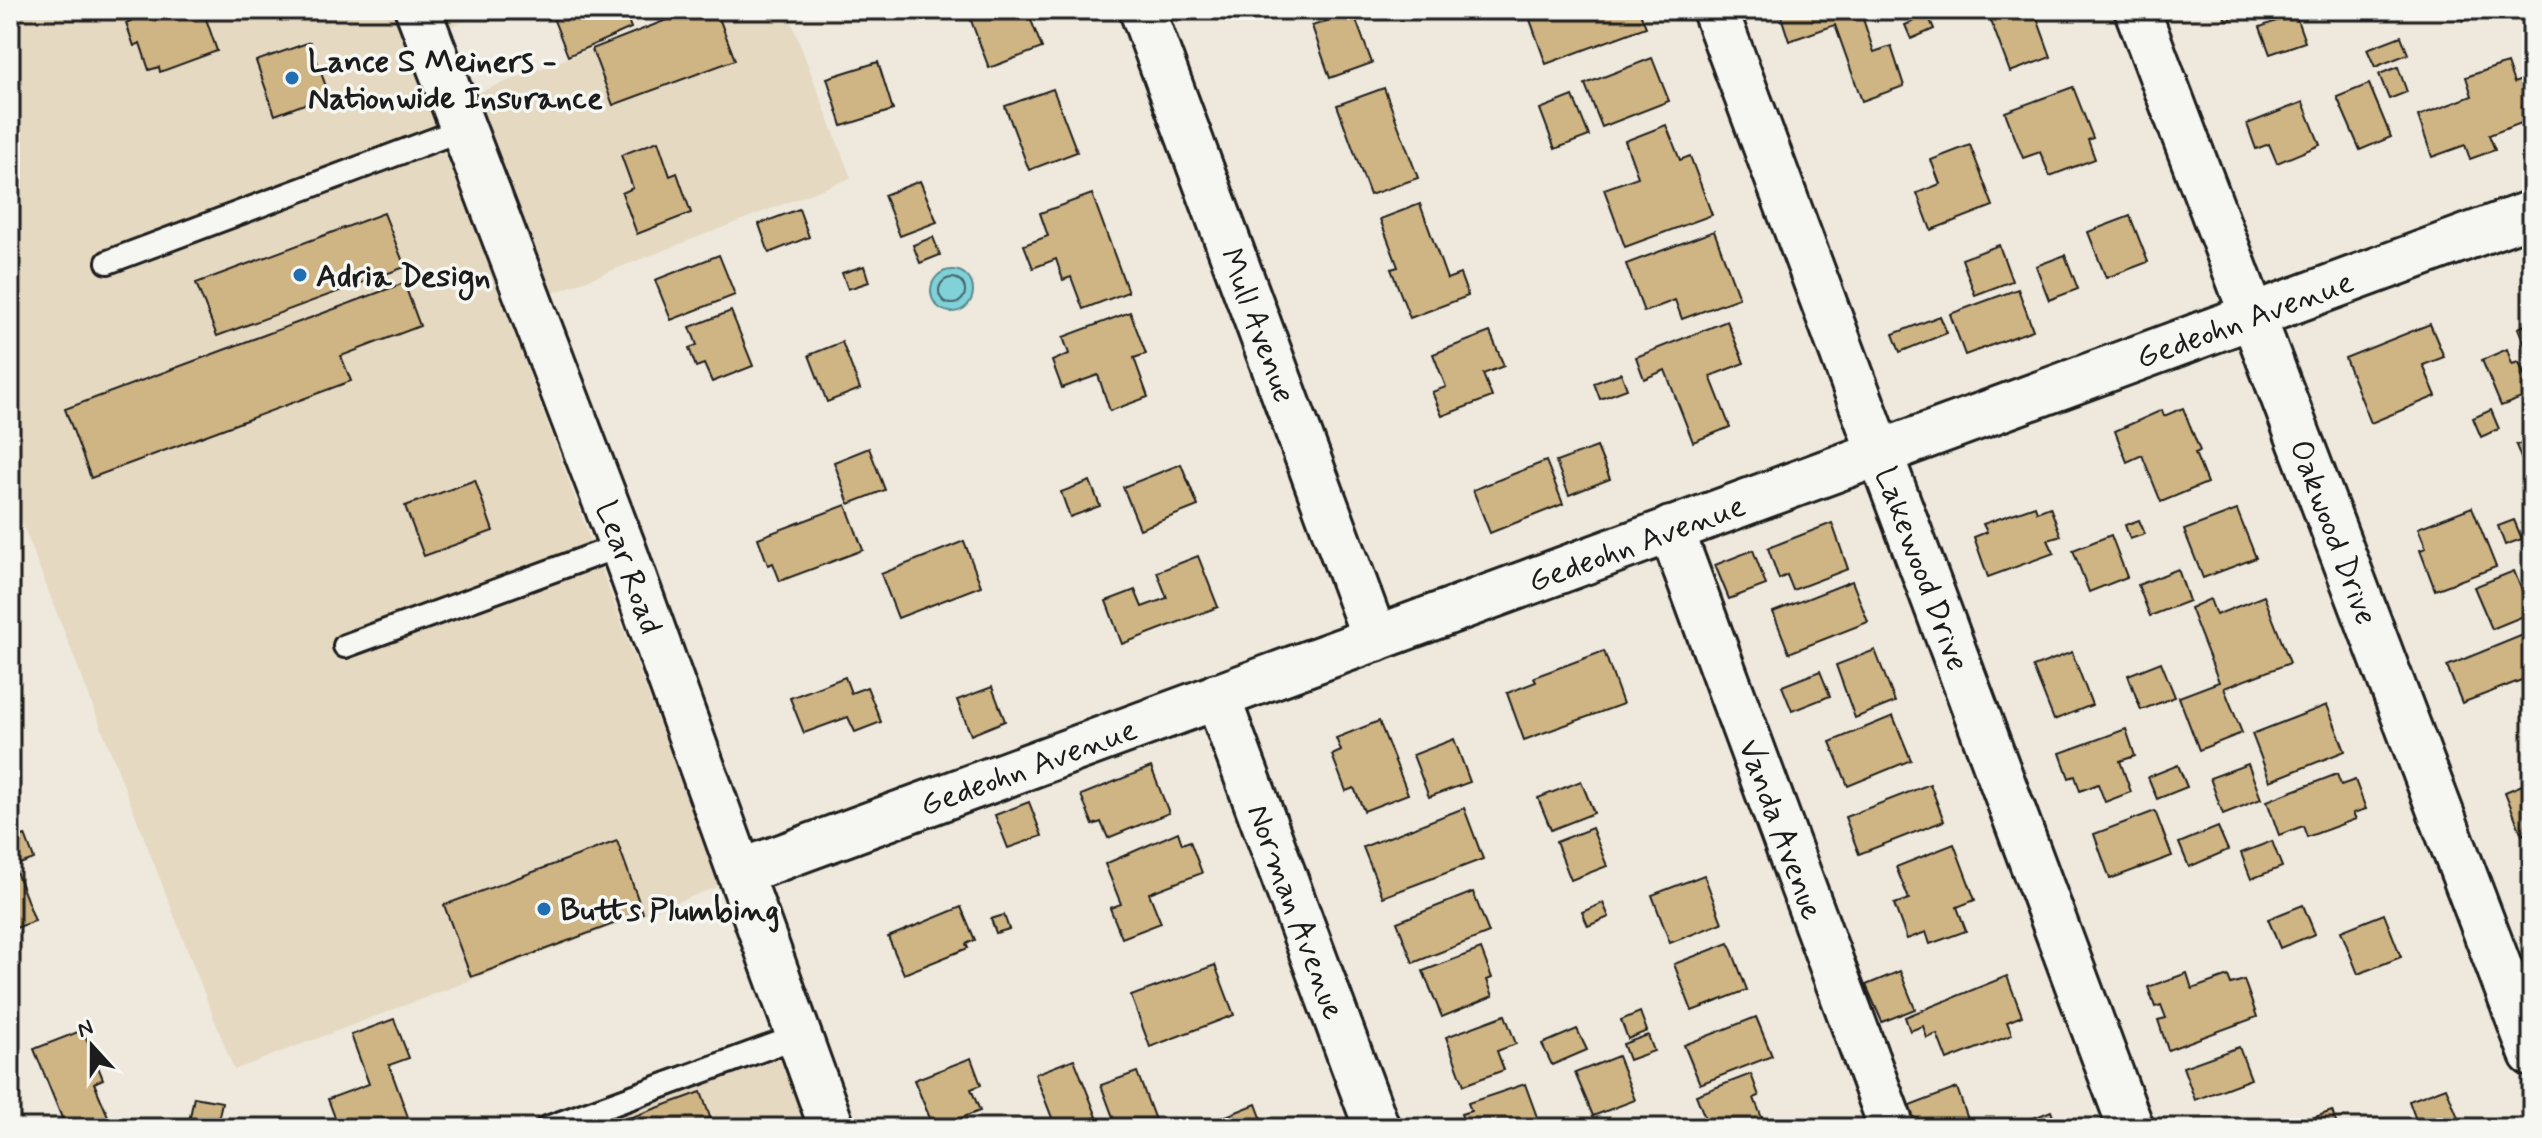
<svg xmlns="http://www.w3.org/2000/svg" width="2542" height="1138" font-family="Mynerve,sans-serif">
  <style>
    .built { fill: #e5d9c2 }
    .water { fill: #80d1d8; stroke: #58898d; stroke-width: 2 }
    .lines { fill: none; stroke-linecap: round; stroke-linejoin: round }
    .shore { stroke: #446467; stroke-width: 2 }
    .building { fill: #cfb484; stroke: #1c1c1c; stroke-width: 2 }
    .service-casing { stroke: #1c1c1c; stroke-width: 28 }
    .minor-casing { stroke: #1c1c1c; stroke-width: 50 }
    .tertiary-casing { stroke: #1c1c1c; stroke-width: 50 }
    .service { stroke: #f6f6f2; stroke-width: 22 }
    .minor { stroke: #f6f6f2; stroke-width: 44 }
    .tertiary { stroke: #f6f6f2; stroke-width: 44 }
    .poi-dot { fill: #1f6fb2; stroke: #f6f6f2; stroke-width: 3 }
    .labels { text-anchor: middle; stroke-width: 7; stroke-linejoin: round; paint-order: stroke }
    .poi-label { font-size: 32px; font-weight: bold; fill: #1c1c1c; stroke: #f6f6f2; text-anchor: start }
    .street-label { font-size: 32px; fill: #1c1c1c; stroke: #f6f6f2 }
  </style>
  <rect width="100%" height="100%" fill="#eee9dc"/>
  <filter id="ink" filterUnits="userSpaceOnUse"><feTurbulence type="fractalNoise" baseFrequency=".0125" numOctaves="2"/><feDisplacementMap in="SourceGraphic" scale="16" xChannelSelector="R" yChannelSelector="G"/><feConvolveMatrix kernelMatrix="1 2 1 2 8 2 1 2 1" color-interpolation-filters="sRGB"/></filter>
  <g filter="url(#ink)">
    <g class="built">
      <polygon points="10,10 394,10 719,886 234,1070 10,492"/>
      <polygon points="439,10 493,10 446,28"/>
      <polygon points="692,10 787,10 851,178 548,295 472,95"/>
      <polygon points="781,1048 811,1128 571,1128"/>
    </g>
    <circle class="water" cx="952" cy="291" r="21"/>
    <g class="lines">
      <circle class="shore" cx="952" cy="291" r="13"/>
    </g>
    <g class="building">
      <polygon points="153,10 203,10 217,51 160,72 159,67 149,70 140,43 134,46 126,23"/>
      <polygon points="550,10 624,10 631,28 568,56"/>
      <polygon points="692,10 716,10 735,60 613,105 592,49"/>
      <polygon points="967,10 1027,10 1042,48 989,68"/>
      <polygon points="1540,10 1639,10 1646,27 1546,64 1528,14"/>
      <polygon points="1779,10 1860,10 1874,52 1891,46 1904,86 1862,101 1835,25 1789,41"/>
      <polygon points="1987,10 2034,10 2051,57 2010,72"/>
      <polygon points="2222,10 2254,10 2226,20"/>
      <polygon points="2459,10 2488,10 2463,21"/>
      <polygon points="1353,12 1372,63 1330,78 1312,26"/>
      <polygon points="2295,14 2305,42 2270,54 2260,27"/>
      <polygon points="1928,15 1934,29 1911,39 1905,25"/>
      <polygon points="2401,36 2408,54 2375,67 2367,49"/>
      <polygon points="310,42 329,95 275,115 256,61"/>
      <polygon points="1652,58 1669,101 1602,127 1585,84"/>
      <polygon points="878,62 893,110 842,126 827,78"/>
      <polygon points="2507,63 2514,83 2526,78 2532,97 2532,102 2522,106 2527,121 2489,135 2495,150 2470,159 2465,145 2432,157 2418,116 2472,96 2466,77"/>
      <polygon points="2398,67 2407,92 2389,99 2379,74"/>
      <polygon points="2369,84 2391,137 2360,150 2337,97"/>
      <polygon points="2073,87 2093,138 2088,140 2095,159 2050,176 2040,152 2023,158 2005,112"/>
      <polygon points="1384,88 1418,178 1370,195 1337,105"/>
      <polygon points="1053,89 1077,152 1029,170 1005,106"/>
      <polygon points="1573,96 1589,136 1555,149 1540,109"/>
      <polygon points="2303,102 2320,145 2277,163 2269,144 2256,149 2247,124"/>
      <polygon points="1666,125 1680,160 1690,156 1712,215 1625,247 1604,189 1638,177 1625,141"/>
      <polygon points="658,141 670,176 677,173 691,213 637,234 622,193 633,188 621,155"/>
      <polygon points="1970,145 1993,206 1931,230 1917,193 1940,184 1931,160"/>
      <polygon points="920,181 937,222 900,236 884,195"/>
      <polygon points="1092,194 1128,292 1083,309 1071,277 1063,280 1056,259 1033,268 1024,245 1048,236 1040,213"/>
      <polygon points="1420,204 1447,279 1460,274 1468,296 1410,318 1391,269 1398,267 1380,219"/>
      <polygon points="799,209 809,237 769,253 759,224"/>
      <polygon points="384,213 405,267 217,336 196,283"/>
      <polygon points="2130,216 2148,262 2106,278 2088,232"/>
      <polygon points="1714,231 1739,298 1682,319 1675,300 1644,312 1626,264"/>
      <polygon points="933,237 940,255 920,263 913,245"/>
      <polygon points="1999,245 2012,281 1975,295 1962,259"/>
      <polygon points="719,255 735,295 671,320 655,280"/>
      <polygon points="2065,255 2078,289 2049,300 2036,266"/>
      <polygon points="864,266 869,282 848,289 842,273"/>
      <polygon points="404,283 420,326 341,356 351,381 91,478 65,409"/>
      <polygon points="2018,289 2033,330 1965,355 1950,314"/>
      <polygon points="731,311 753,366 712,382 704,364 696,367 689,348 697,345 690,327"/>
      <polygon points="1130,312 1146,354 1134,358 1148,397 1110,411 1098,375 1062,388 1052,361 1069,354 1063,337"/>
      <polygon points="1940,316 1947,333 1900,352 1893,334"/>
      <polygon points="1727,321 1744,363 1710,376 1730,427 1693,442 1665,370 1644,379 1636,357"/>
      <polygon points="2532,322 2532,348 2527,350 2518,328"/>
      <polygon points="2430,324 2444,357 2423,365 2436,396 2371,423 2345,358"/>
      <polygon points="1490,332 1504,366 1483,374 1492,397 1442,416 1432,392 1446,387 1433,354"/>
      <polygon points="842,342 860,389 827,402 809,355"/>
      <polygon points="2507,349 2512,364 2519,362 2532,394 2501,406 2482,360"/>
      <polygon points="1621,373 1627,389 1600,399 1594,383"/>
      <polygon points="2183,408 2200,451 2195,453 2207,483 2161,502 2142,455 2127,462 2115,431 2162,410 2164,416"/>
      <polygon points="2491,410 2499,429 2481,437 2473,418"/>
      <polygon points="2532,439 2532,469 2526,471 2516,445"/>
      <polygon points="1597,447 1610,479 1569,495 1556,462"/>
      <polygon points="869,448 885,490 849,504 834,462"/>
      <polygon points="1546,461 1563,504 1490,533 1473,490"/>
      <polygon points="1181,464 1198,506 1140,529 1123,487"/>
      <polygon points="475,480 493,531 424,556 405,506"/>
      <polygon points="1090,481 1100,506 1070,517 1061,492"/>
      <polygon points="846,505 863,550 780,581 773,563 768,565 758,538"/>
      <polygon points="2035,506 2037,512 2050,507 2061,536 2048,540 2054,553 1988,577 1974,537 1987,532 1983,524"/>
      <polygon points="2472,507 2496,567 2435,590 2420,550 2426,548 2418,528"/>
      <polygon points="2237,510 2256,558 2203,578 2184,530"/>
      <polygon points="2139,520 2145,534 2130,539 2125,525"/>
      <polygon points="2514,520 2522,539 2505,545 2498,526"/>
      <polygon points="1832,523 1848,569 1793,590 1787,575 1779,579 1768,548"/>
      <polygon points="2111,535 2127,577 2089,592 2073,550"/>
      <polygon points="964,541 981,586 898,618 881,574"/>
      <polygon points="1753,550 1766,585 1729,599 1715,565"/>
      <polygon points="1198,556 1218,607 1122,644 1106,601 1135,590 1142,607 1167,598 1157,572"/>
      <polygon points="2178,569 2189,601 2150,616 2138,585"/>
      <polygon points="2514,571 2531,613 2492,629 2474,587"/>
      <polygon points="1852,581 1868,622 1789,653 1773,612"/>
      <polygon points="2264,596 2290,663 2224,688 2242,733 2199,750 2179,697 2219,682 2190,608 2210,599 2216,615"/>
      <polygon points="2523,635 2532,656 2532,676 2462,703 2447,666"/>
      <polygon points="1875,650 1895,702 1855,718 1836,665"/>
      <polygon points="1604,651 1623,704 1524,740 1507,693 1536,682 1534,677"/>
      <polygon points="2072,652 2092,705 2054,720 2033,667"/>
      <polygon points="2161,662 2175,697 2141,710 2128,675"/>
      <polygon points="1820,671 1830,696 1792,711 1782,686"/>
      <polygon points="845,677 851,693 867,687 881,722 855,732 848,717 804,733 790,698"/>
      <polygon points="992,687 1005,721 971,735 957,700"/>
      <polygon points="2327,705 2345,751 2270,781 2252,734"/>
      <polygon points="1893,716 1911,760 1848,786 1830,742"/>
      <polygon points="1379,721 1408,794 1364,811 1354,788 1346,791 1332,755 1341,751 1336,738"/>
      <polygon points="2126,729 2135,756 2120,761 2131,792 2105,802 2098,784 2080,791 2075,776 2069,778 2060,753"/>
      <polygon points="1454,739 1470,782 1429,797 1413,755"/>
      <polygon points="2248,764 2261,799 2223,814 2210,778"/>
      <polygon points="2178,765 2187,787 2157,799 2148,777"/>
      <polygon points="1151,767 1169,813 1108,838 1101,822 1093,825 1081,795"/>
      <polygon points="2337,774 2341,785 2355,780 2366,809 2353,813 2356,819 2307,837 2303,826 2279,835 2267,801"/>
      <polygon points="1581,781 1594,813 1551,830 1538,798"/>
      <polygon points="2532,781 2532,831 2522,835 2505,792"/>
      <polygon points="1930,784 1944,821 1859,854 1845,817"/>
      <polygon points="1029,802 1042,836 1008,848 995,815"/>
      <polygon points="1464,808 1483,859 1383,897 1363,847"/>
      <polygon points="2155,811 2172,856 2110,879 2094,834"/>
      <polygon points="2218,827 2228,850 2189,867 2179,843"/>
      <polygon points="1592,828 1607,866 1571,880 1556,842"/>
      <polygon points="1178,832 1182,844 1190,841 1202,873 1149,893 1161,923 1122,938 1110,908 1121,904 1105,864"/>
      <polygon points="25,835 34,859 14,866 35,921 10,930 10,840"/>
      <polygon points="617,841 643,913 471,977 444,905"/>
      <polygon points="2272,841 2282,867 2251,879 2241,853"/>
      <polygon points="1954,844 1975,900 1957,907 1966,931 1930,944 1926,932 1907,939 1894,904 1909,899 1896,867"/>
      <polygon points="1704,875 1722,923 1670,943 1652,895"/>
      <polygon points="1473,892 1489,933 1413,963 1397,922"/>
      <polygon points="1603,903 1609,917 1588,926 1582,912"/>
      <polygon points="2303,905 2315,934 2280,948 2268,919"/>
      <polygon points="961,907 975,940 966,944 968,948 904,974 888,937"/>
      <polygon points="2384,914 2401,957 2358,974 2341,931"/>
      <polygon points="1004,915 1009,929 996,933 991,919"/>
      <polygon points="1729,943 1747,990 1692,1011 1674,964"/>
      <polygon points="1481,949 1492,978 1487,980 1493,996 1442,1017 1423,971"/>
      <polygon points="1215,965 1234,1015 1150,1047 1131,996"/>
      <polygon points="1900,971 1915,1009 1882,1022 1866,985"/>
      <polygon points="2187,973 2192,989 2228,976 2231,984 2244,980 2257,1017 2168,1050 2158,1020 2166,1018 2161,1005 2155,1007 2148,987"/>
      <polygon points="2007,976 2022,1016 2007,1022 2012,1035 1947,1060 1937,1034 1927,1038 1923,1026 1910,1031 1905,1017"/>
      <polygon points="1640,1012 1647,1031 1628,1039 1621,1020"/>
      <polygon points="1505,1015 1516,1044 1497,1051 1504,1070 1464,1085 1446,1037"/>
      <polygon points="1756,1017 1772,1056 1700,1084 1684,1045"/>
      <polygon points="394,1019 409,1058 389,1065 412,1128 339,1128 328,1099 369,1084 351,1035"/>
      <polygon points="1577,1029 1587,1050 1552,1065 1542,1044"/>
      <polygon points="83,1030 103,1079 94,1083 113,1128 66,1128 34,1049"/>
      <polygon points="1648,1035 1654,1051 1629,1060 1623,1044"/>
      <polygon points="2239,1047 2251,1079 2195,1100 2183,1067"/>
      <polygon points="1618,1056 1635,1100 1593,1116 1575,1073"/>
      <polygon points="971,1058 981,1085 971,1089 980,1111 934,1128 914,1080"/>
      <polygon points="1074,1059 1097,1117 1068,1128 1056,1128 1035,1074"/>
      <polygon points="1137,1072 1158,1128 1117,1128 1101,1085"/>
      <polygon points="1751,1074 1759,1096 1754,1098 1766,1128 1709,1128 1696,1095"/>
      <polygon points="1525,1084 1541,1128 1466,1128 1461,1114 1471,1111 1468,1103"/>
      <polygon points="2446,1087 2462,1128 2419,1128 2409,1101"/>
      <polygon points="1957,1088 1971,1128 1915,1128 1907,1107"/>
      <polygon points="701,1092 714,1128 633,1128 629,1118"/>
      <polygon points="194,1097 222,1102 217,1126 189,1122"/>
      <polygon points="1256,1104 1265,1128 1196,1128"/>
      <polygon points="2051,1111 2057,1128 2009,1128"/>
      <polygon points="2332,1111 2338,1128 2284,1128"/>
    </g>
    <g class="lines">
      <g class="service-casing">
        <g id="service">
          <polyline points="108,262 463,129"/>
          <polyline points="345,646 622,545"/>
          <polyline points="547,1128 799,1036"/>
        </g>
      </g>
      <g class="minor-casing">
        <g id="minor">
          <path id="s1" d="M1142,10L1375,639"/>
          <path id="s2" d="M1715,10L2131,1128"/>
          <path id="s3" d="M2137,10L2532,1054"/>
          <path id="s4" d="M1671,529L1892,1128"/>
          <path id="s5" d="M1217,696L1377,1128"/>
          <path id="s6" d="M741,872L2532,213"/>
        </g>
      </g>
      <g class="tertiary-casing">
        <g id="tertiary">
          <path id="s7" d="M418,10L622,545L832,1128"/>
        </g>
      </g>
      <use href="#service" class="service"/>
      <use href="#minor" class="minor"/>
      <use href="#tertiary" class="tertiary"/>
    </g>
  </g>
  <g class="poi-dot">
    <circle cx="292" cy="78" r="8"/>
    <circle cx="300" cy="275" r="8"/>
    <circle cx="544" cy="909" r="8"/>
  </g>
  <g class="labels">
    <g class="poi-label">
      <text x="308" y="71">Lance S Meiners -<tspan x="308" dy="37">Nationwide Insurance</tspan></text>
      <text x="316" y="286">Adria Design</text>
      <text x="560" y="920">Butts Plumbing</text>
    </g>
    <g class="street-label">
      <text dy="11" stroke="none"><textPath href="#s6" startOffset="1602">Gedeohn Avenue</textPath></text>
      <text dy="11" stroke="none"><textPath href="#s1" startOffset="336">Mull Avenue</textPath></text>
      <text dy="11" stroke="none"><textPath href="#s3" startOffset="558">Oakwood Drive</textPath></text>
      <text dy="11" stroke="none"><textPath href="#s6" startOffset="954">Gedeohn Avenue</textPath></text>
      <text dy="11" stroke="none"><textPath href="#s7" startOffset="596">Lear Road</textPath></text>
      <text dy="11" stroke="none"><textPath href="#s2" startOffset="596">Lakewood Drive</textPath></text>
      <text dy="11" stroke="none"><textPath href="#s6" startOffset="306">Gedeohn Avenue</textPath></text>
      <text dy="11" stroke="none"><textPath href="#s4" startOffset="320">Vanda Avenue</textPath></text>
      <text dy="11" stroke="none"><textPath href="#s5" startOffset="230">Norman Avenue</textPath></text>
    </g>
  </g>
  <rect width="2542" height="1138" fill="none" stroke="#f6f6f2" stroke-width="40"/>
  <rect x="20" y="20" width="2502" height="1098" fill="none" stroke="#1c1c1c" stroke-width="3" filter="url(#ink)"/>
  <g transform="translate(92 1046) rotate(339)" stroke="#f6f6f2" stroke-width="6" paint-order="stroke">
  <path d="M0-6L14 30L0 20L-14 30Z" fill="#1c1c1c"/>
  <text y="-12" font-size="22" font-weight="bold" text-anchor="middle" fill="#1c1c1c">N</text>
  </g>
</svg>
